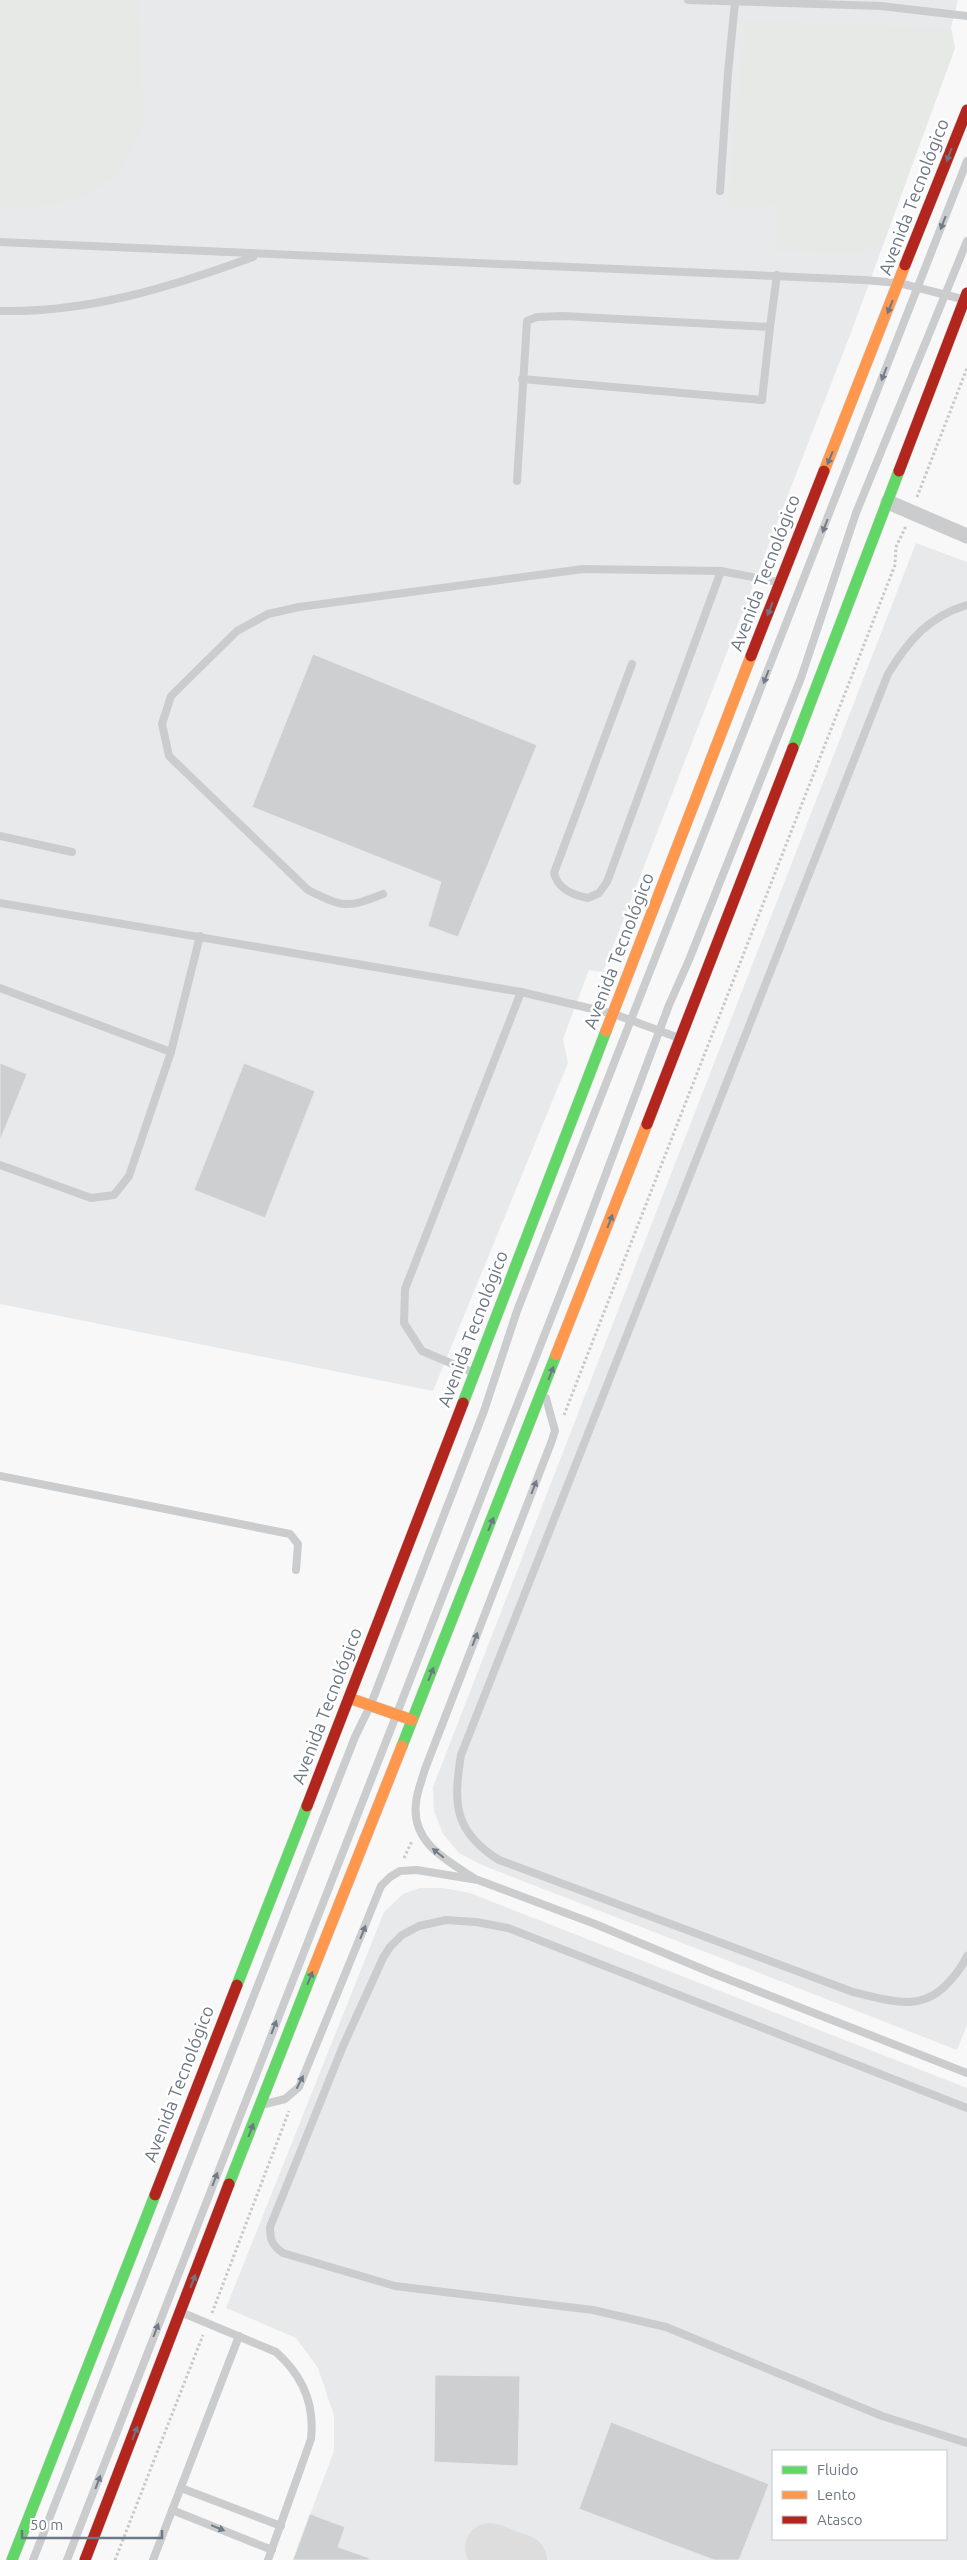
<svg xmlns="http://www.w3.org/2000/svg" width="967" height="2560" font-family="Ubuntu,sans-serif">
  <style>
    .built { fill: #e8e9ea; fill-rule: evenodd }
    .green { fill: #e6e9e5 }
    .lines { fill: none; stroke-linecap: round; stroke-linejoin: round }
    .taxiway { stroke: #ddddde; stroke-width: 50 }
    .building { fill: #cdcfd0; stroke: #e8e8e7 }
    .fast-casing { stroke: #d4d5d6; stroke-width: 12 }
    .slow-casing { stroke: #d4d5d6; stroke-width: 12 }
    .jam-casing { stroke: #d4d5d6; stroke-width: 12 }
    .path { stroke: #c8c9ca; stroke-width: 3; stroke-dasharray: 2.5 2.5; stroke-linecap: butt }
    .lane { stroke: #cbccce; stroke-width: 8 }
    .street { stroke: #cbccce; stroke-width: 15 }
    .fast { stroke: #63d668; stroke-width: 11 }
    .slow { stroke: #ff974d; stroke-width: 11 }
    .jam { stroke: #b3261e; stroke-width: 11 }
    .oneway { fill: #6c7884 }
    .oneway2 { fill: #717c88 }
    .labels { text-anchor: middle; stroke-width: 5; stroke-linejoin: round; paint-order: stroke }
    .street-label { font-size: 18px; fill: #6c7884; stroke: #fff }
  </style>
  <rect width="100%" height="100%" fill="#f8f8f8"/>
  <g class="built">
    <polygon points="0,0 958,0 951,28 955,48 852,330 603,972 589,970 563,1039 568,1063 433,1391 0,1304"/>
    <polygon points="916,543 967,562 967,2025 957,2050 482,1865 459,1853 443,1834 434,1811 433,1787"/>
    <path d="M420,1888H443L470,1893L967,2088V2560H293L334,2451V2416L318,2368L296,2338L226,2308L384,1912L403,1894ZM773,2451H946V2539H773Z"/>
  </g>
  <g class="green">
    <polygon points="0,0 138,0 144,125 119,173 79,198 22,209 0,208"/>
    <polygon points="745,21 951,28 955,48 883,244 856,253 776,249 776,206 728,207"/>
  </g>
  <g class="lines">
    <polyline class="taxiway" points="490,2548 522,2560"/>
  </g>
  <g class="building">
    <polygon points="313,654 537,745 458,937 428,926 441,882 252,807"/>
    <polygon points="0,1063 27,1074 1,1138 0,1138"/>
    <polygon points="244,1063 315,1091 265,1218 194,1190"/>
    <polygon points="435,2375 520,2376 518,2466 434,2462"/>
    <polygon points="611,2422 769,2484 739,2560 714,2560 579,2509"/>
    <polygon points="310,2514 345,2527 338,2547 369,2558 369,2560 293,2560"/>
  </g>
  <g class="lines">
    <g class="fast-casing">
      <g id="fast">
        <polyline points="793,748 899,471"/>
        <polyline points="463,1403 606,1031"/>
        <polyline points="402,1746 556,1355"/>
        <polyline points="237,1985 307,1806"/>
        <polyline points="229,2184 313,1970"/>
        <polyline points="12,2560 155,2195"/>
      </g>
    </g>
    <g class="slow-casing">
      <g id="slow">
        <polyline points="824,471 905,265"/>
        <polyline points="606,1031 751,656"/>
        <polyline points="556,1355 647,1124"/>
        <polyline points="349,1698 412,1720"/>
        <polyline points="313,1970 402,1746"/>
      </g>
    </g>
    <g class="jam-casing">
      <g id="jam">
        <polyline points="905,265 967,110"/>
        <polyline points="899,471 967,293"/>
        <polyline points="751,656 824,471"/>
        <polyline points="647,1124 793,748"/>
        <polyline points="307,1806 463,1403"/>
        <polyline points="155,2195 237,1985"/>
        <polyline points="85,2560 229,2184"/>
      </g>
    </g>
    <g class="path">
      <polyline points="917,497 967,368"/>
      <polyline points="564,1415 895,565 896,547 906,526"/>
      <polyline points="404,1858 412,1841"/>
      <polyline points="212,2313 289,2111"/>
      <polyline points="115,2560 203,2335"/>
    </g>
    <g class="lane">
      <polyline points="688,0 881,6 967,16"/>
      <polyline points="720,191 728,73 735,2"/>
      <polyline points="0,242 864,280 899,283 962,299"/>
      <path d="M0,311C88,313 171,287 253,257"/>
      <polyline points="522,379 762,400 770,327"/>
      <polyline points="517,481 527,321 537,317 563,316 770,327 777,275"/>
      <path d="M967,605C929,616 908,641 888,674L461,1755C453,1804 454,1832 499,1860L853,1992C888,2000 920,2013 947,1984C956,1975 962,1967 967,1956"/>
      <path d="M632,664L554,873C558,889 572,895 588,898L599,893L607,882L721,571"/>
      <polyline points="0,836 72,852"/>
      <path d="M383,894C346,909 343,907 308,890L169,756L162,724L171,696L237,631L268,614L299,607L583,569L721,571L778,582"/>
      <polyline points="0,903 521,992 614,1014 679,1038"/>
      <polyline points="0,988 171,1052 200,936"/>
      <polyline points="0,1165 91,1198 114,1195 129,1176 171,1052"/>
      <polyline points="472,1372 422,1351 404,1323 405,1289 521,992"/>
      <polyline points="0,1476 290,1534 298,1544 296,1570"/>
      <path d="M474,1878C446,1860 411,1842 416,1803C417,1791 422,1780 425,1769L551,1443L555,1431L546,1398"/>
      <polyline points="265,2104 285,2099 299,2087 381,1886 390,1877 400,1871 417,1870 478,1880 595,1924 712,1973 967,2073"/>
      <path d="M967,2108L508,1928L476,1922L446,1920L419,1926L402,1935L390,1947L383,1958L343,2046L270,2227C270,2240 272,2245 283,2253L395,2286L593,2310L666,2327L882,2416L967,2443"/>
      <path d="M183,2313L276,2352C302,2375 315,2404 311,2439L268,2560"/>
      <polyline points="181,2488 281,2526"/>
      <polyline points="172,2510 272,2550"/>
      <polyline points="33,2560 355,1737 371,1704 484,1411 517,1311 967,161"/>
      <polyline points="67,2560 576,1254 669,1005 689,960 801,678 856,513 967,241"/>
      <polyline points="153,2560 239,2336"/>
    </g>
    <polyline class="street" points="888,502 967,536"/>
    <use href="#fast" class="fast"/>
    <use href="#slow" class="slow"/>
    <use href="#jam" class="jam"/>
  </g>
  <defs><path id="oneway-solid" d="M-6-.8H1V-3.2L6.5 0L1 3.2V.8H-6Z" transform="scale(1.25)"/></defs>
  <g class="oneway">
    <use href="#oneway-solid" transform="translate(949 155) rotate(111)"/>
    <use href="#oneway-solid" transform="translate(890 307) rotate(112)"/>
    <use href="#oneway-solid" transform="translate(830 458) rotate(112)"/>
    <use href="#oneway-solid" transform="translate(770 609) rotate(111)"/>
    <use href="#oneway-solid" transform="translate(610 1221) rotate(-69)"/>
    <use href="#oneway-solid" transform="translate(551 1373) rotate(-69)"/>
    <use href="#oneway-solid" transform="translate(491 1524) rotate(-68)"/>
    <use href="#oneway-solid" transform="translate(431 1674) rotate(-68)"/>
    <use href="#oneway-solid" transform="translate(310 1978) rotate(-68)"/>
    <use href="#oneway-solid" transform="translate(251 2130) rotate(-69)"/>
    <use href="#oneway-solid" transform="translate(193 2281) rotate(-69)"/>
    <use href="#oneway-solid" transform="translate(135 2433) rotate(-69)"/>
  </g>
  <g class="oneway2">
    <use href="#oneway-solid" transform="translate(943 223) rotate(111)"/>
    <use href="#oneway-solid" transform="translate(884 374) rotate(111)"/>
    <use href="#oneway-solid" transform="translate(825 526) rotate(111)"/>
    <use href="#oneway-solid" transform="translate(766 677) rotate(111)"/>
    <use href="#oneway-solid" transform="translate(534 1487) rotate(-69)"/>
    <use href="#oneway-solid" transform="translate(475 1639) rotate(-69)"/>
    <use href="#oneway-solid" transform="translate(438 1853) rotate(-141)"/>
    <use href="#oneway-solid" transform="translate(363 1932) rotate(-68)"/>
    <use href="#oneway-solid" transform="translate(274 2027) rotate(-69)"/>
    <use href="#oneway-solid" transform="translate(300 2082) rotate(-63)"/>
    <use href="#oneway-solid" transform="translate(215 2179) rotate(-69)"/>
    <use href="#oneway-solid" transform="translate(156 2330) rotate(-69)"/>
    <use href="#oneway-solid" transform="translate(98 2482) rotate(-69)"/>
    <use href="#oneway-solid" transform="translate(218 2528) rotate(22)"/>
  </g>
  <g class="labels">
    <g class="street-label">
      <text transform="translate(914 197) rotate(-69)" y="6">Avenida Tecnológico</text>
      <text transform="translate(765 573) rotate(-69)" y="6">Avenida Tecnológico</text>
      <text transform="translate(619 951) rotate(-69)" y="6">Avenida Tecnológico</text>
      <text transform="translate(473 1329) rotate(-69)" y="6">Avenida Tecnológico</text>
      <text transform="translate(327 1706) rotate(-69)" y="6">Avenida Tecnológico</text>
      <text transform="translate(179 2084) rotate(-69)" y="6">Avenida Tecnológico</text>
    </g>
  </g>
  <rect x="772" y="2450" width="175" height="90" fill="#ffffff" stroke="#c4c9ce"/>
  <rect x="782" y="2466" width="25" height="8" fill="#63d668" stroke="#c4c9ce"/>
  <text x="817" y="2475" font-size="15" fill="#6c7884">Fluido</text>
  <rect x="782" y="2491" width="25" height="8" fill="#ff974d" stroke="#c4c9ce"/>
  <text x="817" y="2500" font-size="15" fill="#6c7884">Lento</text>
  <rect x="782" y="2516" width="25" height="8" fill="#b3261e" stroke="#c4c9ce"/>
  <text x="817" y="2525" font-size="15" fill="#6c7884">Atasco</text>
  <path d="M22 2530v8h140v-8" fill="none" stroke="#6c7884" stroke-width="2.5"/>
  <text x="30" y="2530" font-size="15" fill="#6c7884" stroke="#ffffff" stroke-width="4" paint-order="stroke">50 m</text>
</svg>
